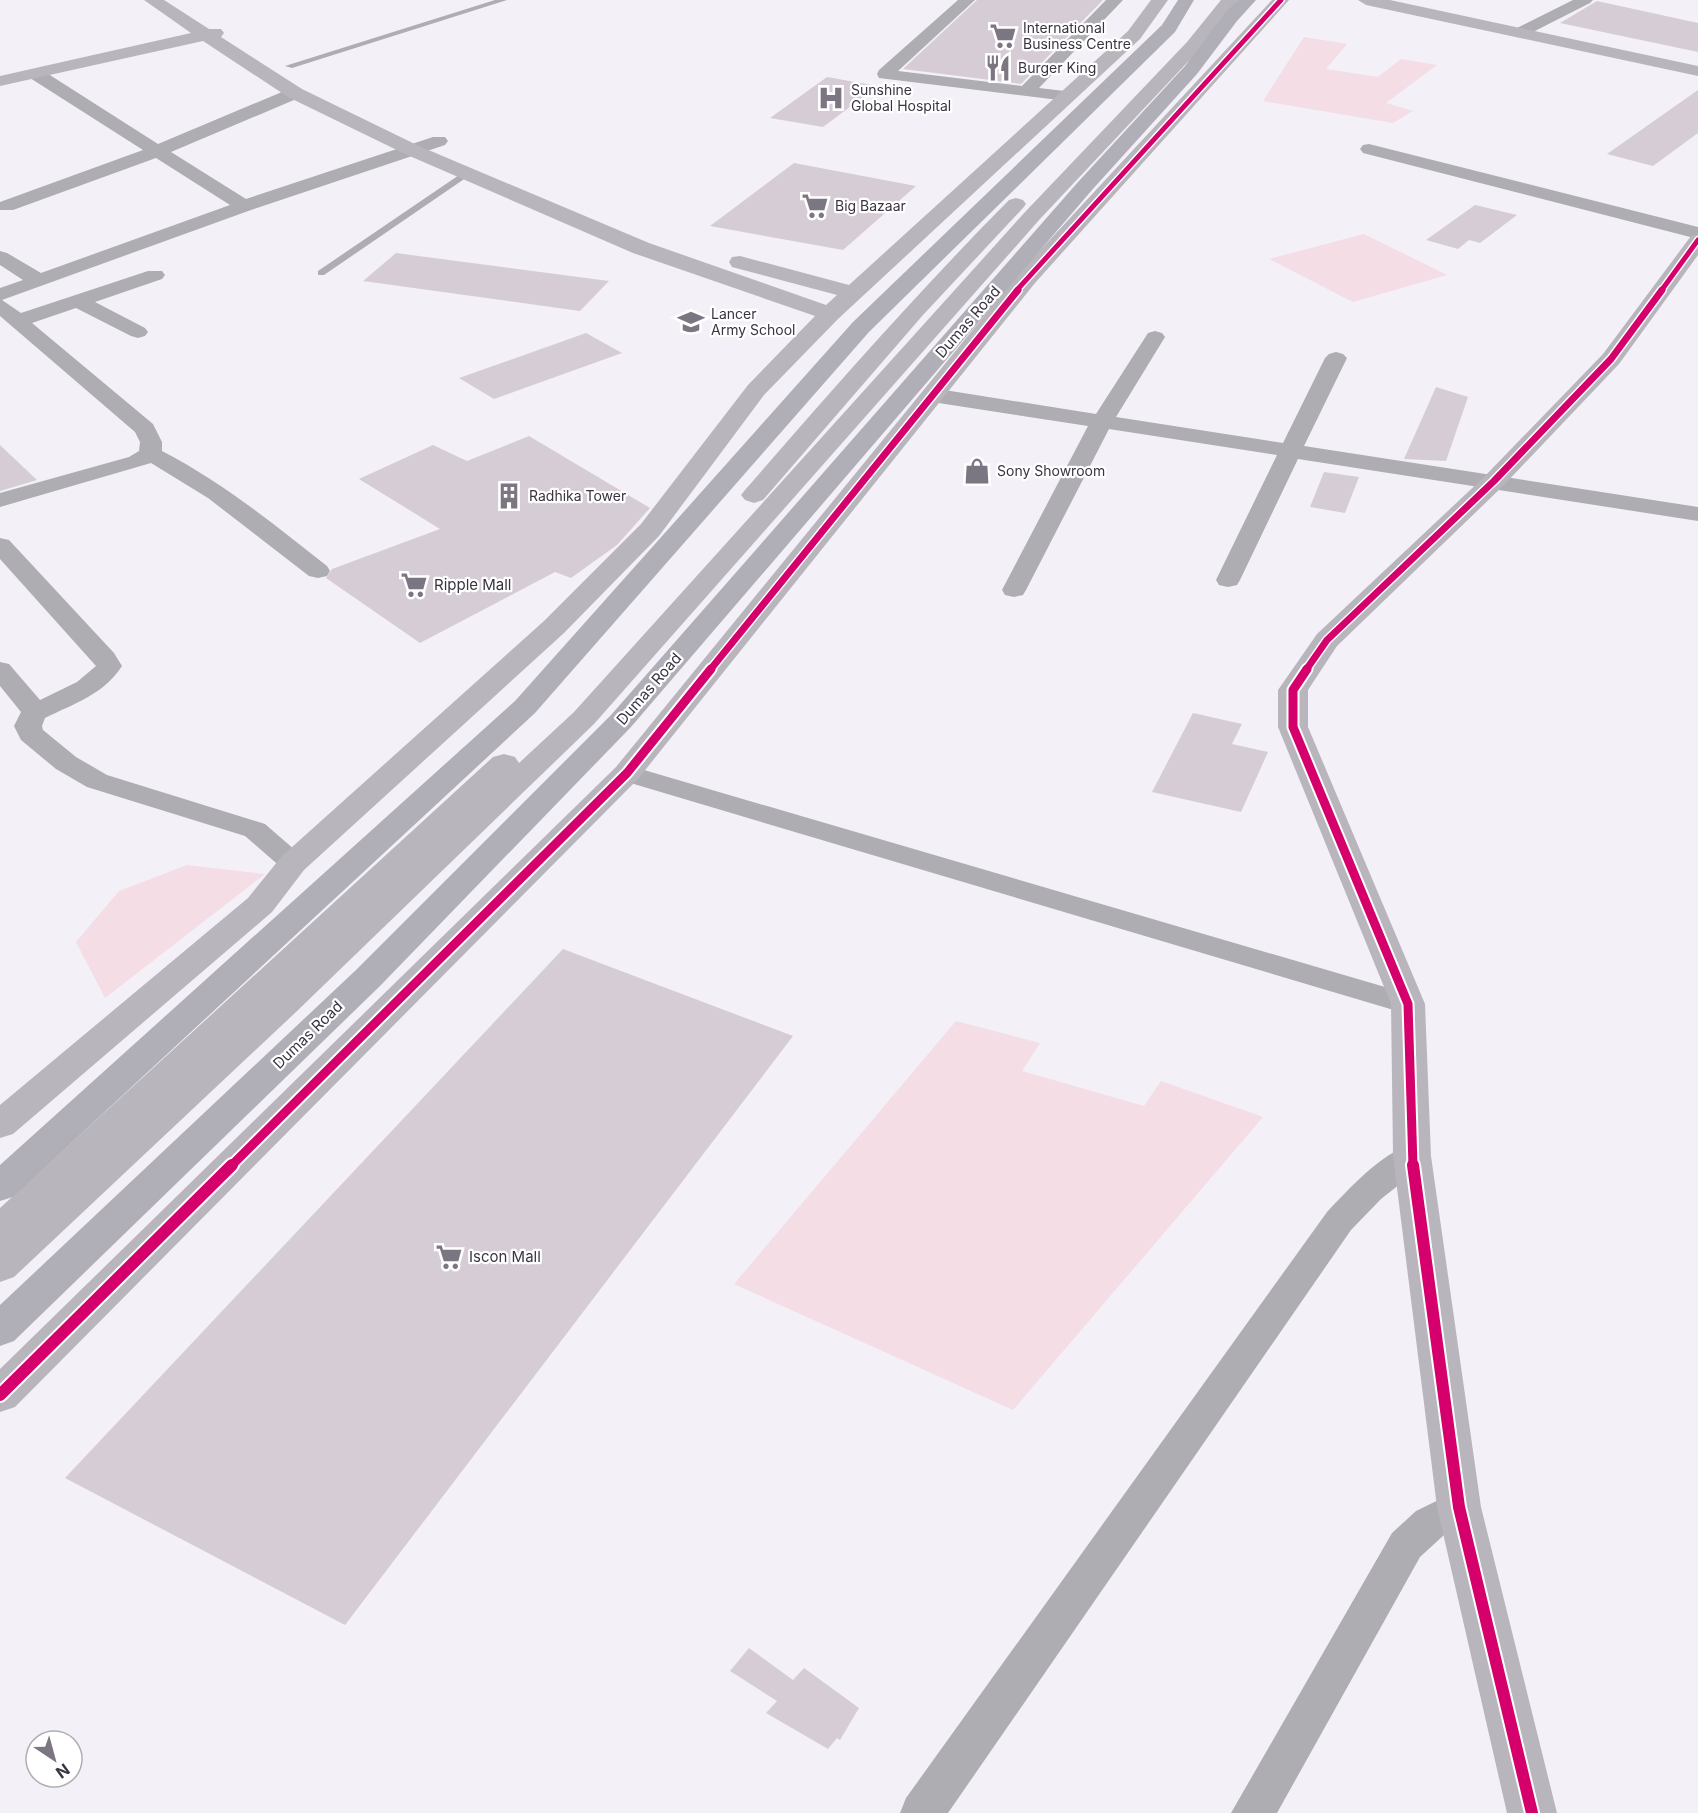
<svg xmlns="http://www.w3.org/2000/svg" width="1698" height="1813" font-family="Inter,sans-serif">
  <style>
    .green { fill: #f4dde4 }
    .building { fill: #d6ccd6 }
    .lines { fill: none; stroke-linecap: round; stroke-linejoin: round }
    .lane { fill: #adadb2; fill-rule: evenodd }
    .street { fill: #adadb2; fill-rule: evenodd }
    .secondary { fill: #b8b6bc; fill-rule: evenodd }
    .primary { fill: #b0afb7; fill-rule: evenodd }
    .cycleway-far3-casing { stroke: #fff; stroke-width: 8 }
    .cycleway-far2-casing { stroke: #fff; stroke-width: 10 }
    .cycleway-far1-casing { stroke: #fff; stroke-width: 13 }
    .cycleway-casing { stroke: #fff; stroke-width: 16 }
    .cycleway-far3 { stroke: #d6006c; stroke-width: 5 }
    .cycleway-far2 { stroke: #d6006c; stroke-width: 7 }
    .cycleway-far1 { stroke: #d6006c; stroke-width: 9 }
    .cycleway { stroke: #d6006c; stroke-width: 12 }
    .labels { text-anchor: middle; stroke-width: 4.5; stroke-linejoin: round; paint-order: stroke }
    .far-poi-label { font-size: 14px; fill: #3a3441; stroke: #fff; text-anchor: start }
    .street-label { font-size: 15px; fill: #3a3441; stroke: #fff }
    .poi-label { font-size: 15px; fill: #3a3441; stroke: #fff; text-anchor: start }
  </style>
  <rect width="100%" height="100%" fill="#f4f0f8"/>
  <g class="green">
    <polygon points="1304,37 1347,44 1326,69 1378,77 1401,59 1437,65 1386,103 1413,111 1393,123 1263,101"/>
    <polygon points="1364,234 1447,275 1353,302 1269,259"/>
    <polygon points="187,865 265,874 105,998 76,942 119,891"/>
    <polygon points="956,1021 1040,1043 1022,1071 1144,1106 1161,1081 1263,1117 1013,1410 734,1284"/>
  </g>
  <g class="building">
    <polygon points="977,0 1103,0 1021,84 903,69"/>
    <polygon points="1597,1 1698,23 1698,52 1560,23"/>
    <polygon points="827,77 878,86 823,127 770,118"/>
    <polygon points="1698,90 1698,133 1653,166 1607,154"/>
    <polygon points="794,163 916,186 843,250 710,226"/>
    <polygon points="1475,205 1517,215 1480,243 1469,240 1458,249 1426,240"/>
    <polygon points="396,253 609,281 580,311 363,281"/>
    <polygon points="586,333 622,353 494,399 459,378"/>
    <polygon points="1436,387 1468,397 1446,461 1404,459"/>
    <polygon points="529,436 650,508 617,545 571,578 555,572 420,643 326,578 332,569 440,529 359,479 433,445 467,461"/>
    <polygon points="0,445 37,480 0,491"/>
    <polygon points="1324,472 1359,477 1345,513 1310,507"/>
    <polygon points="1193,713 1242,724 1232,744 1268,752 1241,812 1152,792"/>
    <polygon points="563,949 793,1036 345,1625 65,1478"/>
    <polygon points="749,1648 793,1680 804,1668 859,1708 840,1740 837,1738 828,1749 766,1713 777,1701 730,1671"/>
  </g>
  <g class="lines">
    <g class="lane">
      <polygon points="495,0 507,0 292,68 285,66"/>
      <polygon points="465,171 473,173 324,275 318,275 318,271"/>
    </g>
    <g class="street">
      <polygon points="958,0 975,0 898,71 1022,86 1106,0 1123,0 1039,88 1073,92 1075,96 1073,100 1067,101 879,78 877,74 879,70"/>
      <polygon points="1573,0 1593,0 1590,3 1525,36 1513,36 1511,33 1513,30"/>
      <path d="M36,69L42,70L158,144L289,89H301L303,93L301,97L171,152L246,199L433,137H445L448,141L445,145L251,210L2,300L21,313L148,271H162L165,275L162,279L95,302L145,328L148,332L145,336L138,338L131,336L76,308L32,323L153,424L162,442V451C222,482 274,524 327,566L330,571L327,576L318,578L309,576L208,498L151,463L0,507V493L129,457L139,451L140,442L135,432L0,316V288L23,280L0,265V251L7,253L41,273L230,205L156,158L13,210H0V202L143,150L30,78L28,74L30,70Z"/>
      <polygon points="1369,144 1698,227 1698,239 1363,153 1360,149 1363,145"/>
      <polygon points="1155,331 1162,333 1165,337 1116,417 1283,443 1325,358 1329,354 1336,352 1343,354 1347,358 1304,446 1698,507 1698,521 1298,459 1240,580 1237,585 1228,587 1219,585 1216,580 1277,455 1109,429 1026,590 1023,595 1014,597 1005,595 1002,590 1088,426 932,402 924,400 921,395 924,390 932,388 1096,414 1148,333"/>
      <path d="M0,538L9,540L114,653L122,666C103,695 75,703 45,718L42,726L43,730L76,757L107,775L265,824L303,857L308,863L303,869L293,872L283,869L245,836L87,787L56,769L21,740L14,726L21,712L0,686V662L9,664L40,700L77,682L96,666L0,559Z"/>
      <polygon points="627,765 1419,997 1424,1004 1419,1011 1408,1014 1397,1011 617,779 613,773 617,767"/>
      <path d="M1412,1144L1424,1147L1429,1156L1424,1165L1381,1199L1351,1230L948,1813H900L906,1798L1327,1212C1349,1189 1381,1153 1412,1144Z"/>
      <polygon points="1459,1490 1473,1495 1479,1507 1473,1519 1444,1535 1420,1557 1277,1813 1231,1813 1392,1533 1416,1511"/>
    </g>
    <g class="secondary">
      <polygon points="144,0 164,0 209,29 221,29 224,33 221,37 302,89 419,146 649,243 826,305 837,295 732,267 729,262 732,257 740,256 849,285 1128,31 1151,0 1168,0 1140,39 838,319 764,395 659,536 564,633 304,870 272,912 13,1134 0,1138 0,1105 248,898 282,856 544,621 641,524 748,385 815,316 633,253 405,154 288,97 203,41 0,86 0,76 191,33"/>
      <polygon points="1221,0 1238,0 1199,50 1040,219 594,724 296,1012 14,1277 0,1282 0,1208 493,757 504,754 515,757 519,763 574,712 1026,211 1187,42"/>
      <polygon points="1272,0 1289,0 1035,283 638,779 15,1407 0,1412 0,1369 616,767 1019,273"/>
      <polygon points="1358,0 1390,0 1698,66 1698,76 1366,5"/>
      <path d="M1016,198L1023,200L1026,204L1023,208L923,315L763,500L754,503L745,500L741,495L745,490C831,391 917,293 1009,200Z"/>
      <polygon points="1698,234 1698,255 1619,364 1503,486 1337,646 1308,690 1308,727 1425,1004 1431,1156 1481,1507 1557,1813 1507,1813 1437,1507 1393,1156 1391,1004 1278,727 1278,690 1317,634 1485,476 1603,354 1691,236"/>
    </g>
    <g class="primary">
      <polygon points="1178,0 1194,0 1175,32 869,332 535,713 13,1197 0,1201 0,1165 515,701 853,322 1162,25"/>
      <polygon points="1238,0 1256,0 1237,21 1197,74 1092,190 631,727 380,986 14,1341 0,1346 0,1305 356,970 611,715 1078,182 1185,66 1225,13"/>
    </g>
    <g class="cycleway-far3-casing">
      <g id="cycleway-far3">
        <polyline points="1016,291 1281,0"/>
        <polyline points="1661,291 1698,240"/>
      </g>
    </g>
    <g class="cycleway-far2-casing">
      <g id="cycleway-far2">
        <polyline points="710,670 1018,290"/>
        <polyline points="1306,670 1327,640 1494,481 1611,359 1662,290"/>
      </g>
    </g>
    <g class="cycleway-far1-casing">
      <g id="cycleway-far1">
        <polyline points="1307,669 1293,690 1293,727 1408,1004 1413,1166"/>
        <polyline points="231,1166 627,773 711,669"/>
      </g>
    </g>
    <g class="cycleway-casing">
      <g id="cycleway">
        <polyline points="1413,1165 1459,1507 1532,1813"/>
        <polyline points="0,1395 232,1165"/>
      </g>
    </g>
    <use href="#cycleway-far3" class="cycleway-far3"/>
    <use href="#cycleway-far2" class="cycleway-far2"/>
    <use href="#cycleway-far1" class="cycleway-far1"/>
    <use href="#cycleway" class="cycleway"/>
  </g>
  <defs>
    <g id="supermarket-bare" transform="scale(2.07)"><path d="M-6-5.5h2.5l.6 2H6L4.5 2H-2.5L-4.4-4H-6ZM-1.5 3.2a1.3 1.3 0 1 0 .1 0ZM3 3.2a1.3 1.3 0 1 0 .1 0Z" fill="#7b7681" stroke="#fff" stroke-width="2.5" paint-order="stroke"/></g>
    <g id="restaurant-bare" transform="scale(2.07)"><path d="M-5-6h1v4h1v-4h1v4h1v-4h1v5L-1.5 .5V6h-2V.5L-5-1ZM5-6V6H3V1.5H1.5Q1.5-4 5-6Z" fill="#7b7681" stroke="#fff" stroke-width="2.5" paint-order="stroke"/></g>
    <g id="hospital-bare" transform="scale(2.07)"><path d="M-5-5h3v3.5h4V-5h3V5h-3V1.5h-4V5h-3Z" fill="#7b7681" stroke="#fff" stroke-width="2.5" paint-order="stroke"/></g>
    <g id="school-bare" transform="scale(2.07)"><path d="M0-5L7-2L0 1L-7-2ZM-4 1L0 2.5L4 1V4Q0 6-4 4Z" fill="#7b7681" stroke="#fff" stroke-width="2.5" paint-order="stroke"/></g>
    <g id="shop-bare" transform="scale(2.07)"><path d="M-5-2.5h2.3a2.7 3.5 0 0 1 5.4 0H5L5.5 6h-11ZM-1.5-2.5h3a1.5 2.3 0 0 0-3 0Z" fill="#7b7681" stroke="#fff" stroke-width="2.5" paint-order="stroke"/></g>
    <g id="building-bare" transform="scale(2.07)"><path d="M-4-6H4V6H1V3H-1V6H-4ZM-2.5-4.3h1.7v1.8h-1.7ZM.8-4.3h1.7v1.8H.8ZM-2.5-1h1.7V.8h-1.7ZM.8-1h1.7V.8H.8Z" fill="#7b7681" stroke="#fff" stroke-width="2.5" paint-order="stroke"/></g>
  </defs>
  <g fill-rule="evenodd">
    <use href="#supermarket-bare" x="1003" y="36"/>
    <use href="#restaurant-bare" x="998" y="68"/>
    <use href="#hospital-bare" x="831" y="98"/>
    <use href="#supermarket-bare" x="815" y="206"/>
    <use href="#school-bare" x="691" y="322"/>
    <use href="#shop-bare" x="977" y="471"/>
    <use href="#building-bare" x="509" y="496"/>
    <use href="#supermarket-bare" x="414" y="585"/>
    <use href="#supermarket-bare" x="449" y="1257"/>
  </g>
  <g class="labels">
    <g class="far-poi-label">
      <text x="1023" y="33">International<tspan x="1023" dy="16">Business Centre</tspan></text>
      <text x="1018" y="73">Burger King</text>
      <text x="851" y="95">Sunshine<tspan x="851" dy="16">Global Hospital</tspan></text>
      <text x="835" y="211">Big Bazaar</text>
      <text x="711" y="319">Lancer<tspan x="711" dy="16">Army School</tspan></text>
      <text x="997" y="476">Sony Showroom</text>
      <text x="529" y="501">Radhika Tower</text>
    </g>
    <g class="street-label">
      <text transform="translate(968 322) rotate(-49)" y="5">Dumas Road</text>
      <text transform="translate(649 689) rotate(-49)" y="5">Dumas Road</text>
      <text transform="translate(308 1035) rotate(-44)" y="5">Dumas Road</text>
    </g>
    <g class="poi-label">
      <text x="434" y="590">Ripple Mall</text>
      <text x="469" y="1262">Iscon Mall</text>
    </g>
  </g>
  <g transform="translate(54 1759) rotate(144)"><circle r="28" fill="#ffffff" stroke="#b0aeb3" stroke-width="1.5"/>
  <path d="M0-4.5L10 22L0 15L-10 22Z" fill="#7b7681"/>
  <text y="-9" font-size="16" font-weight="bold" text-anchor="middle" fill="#3a3441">N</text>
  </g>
</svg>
